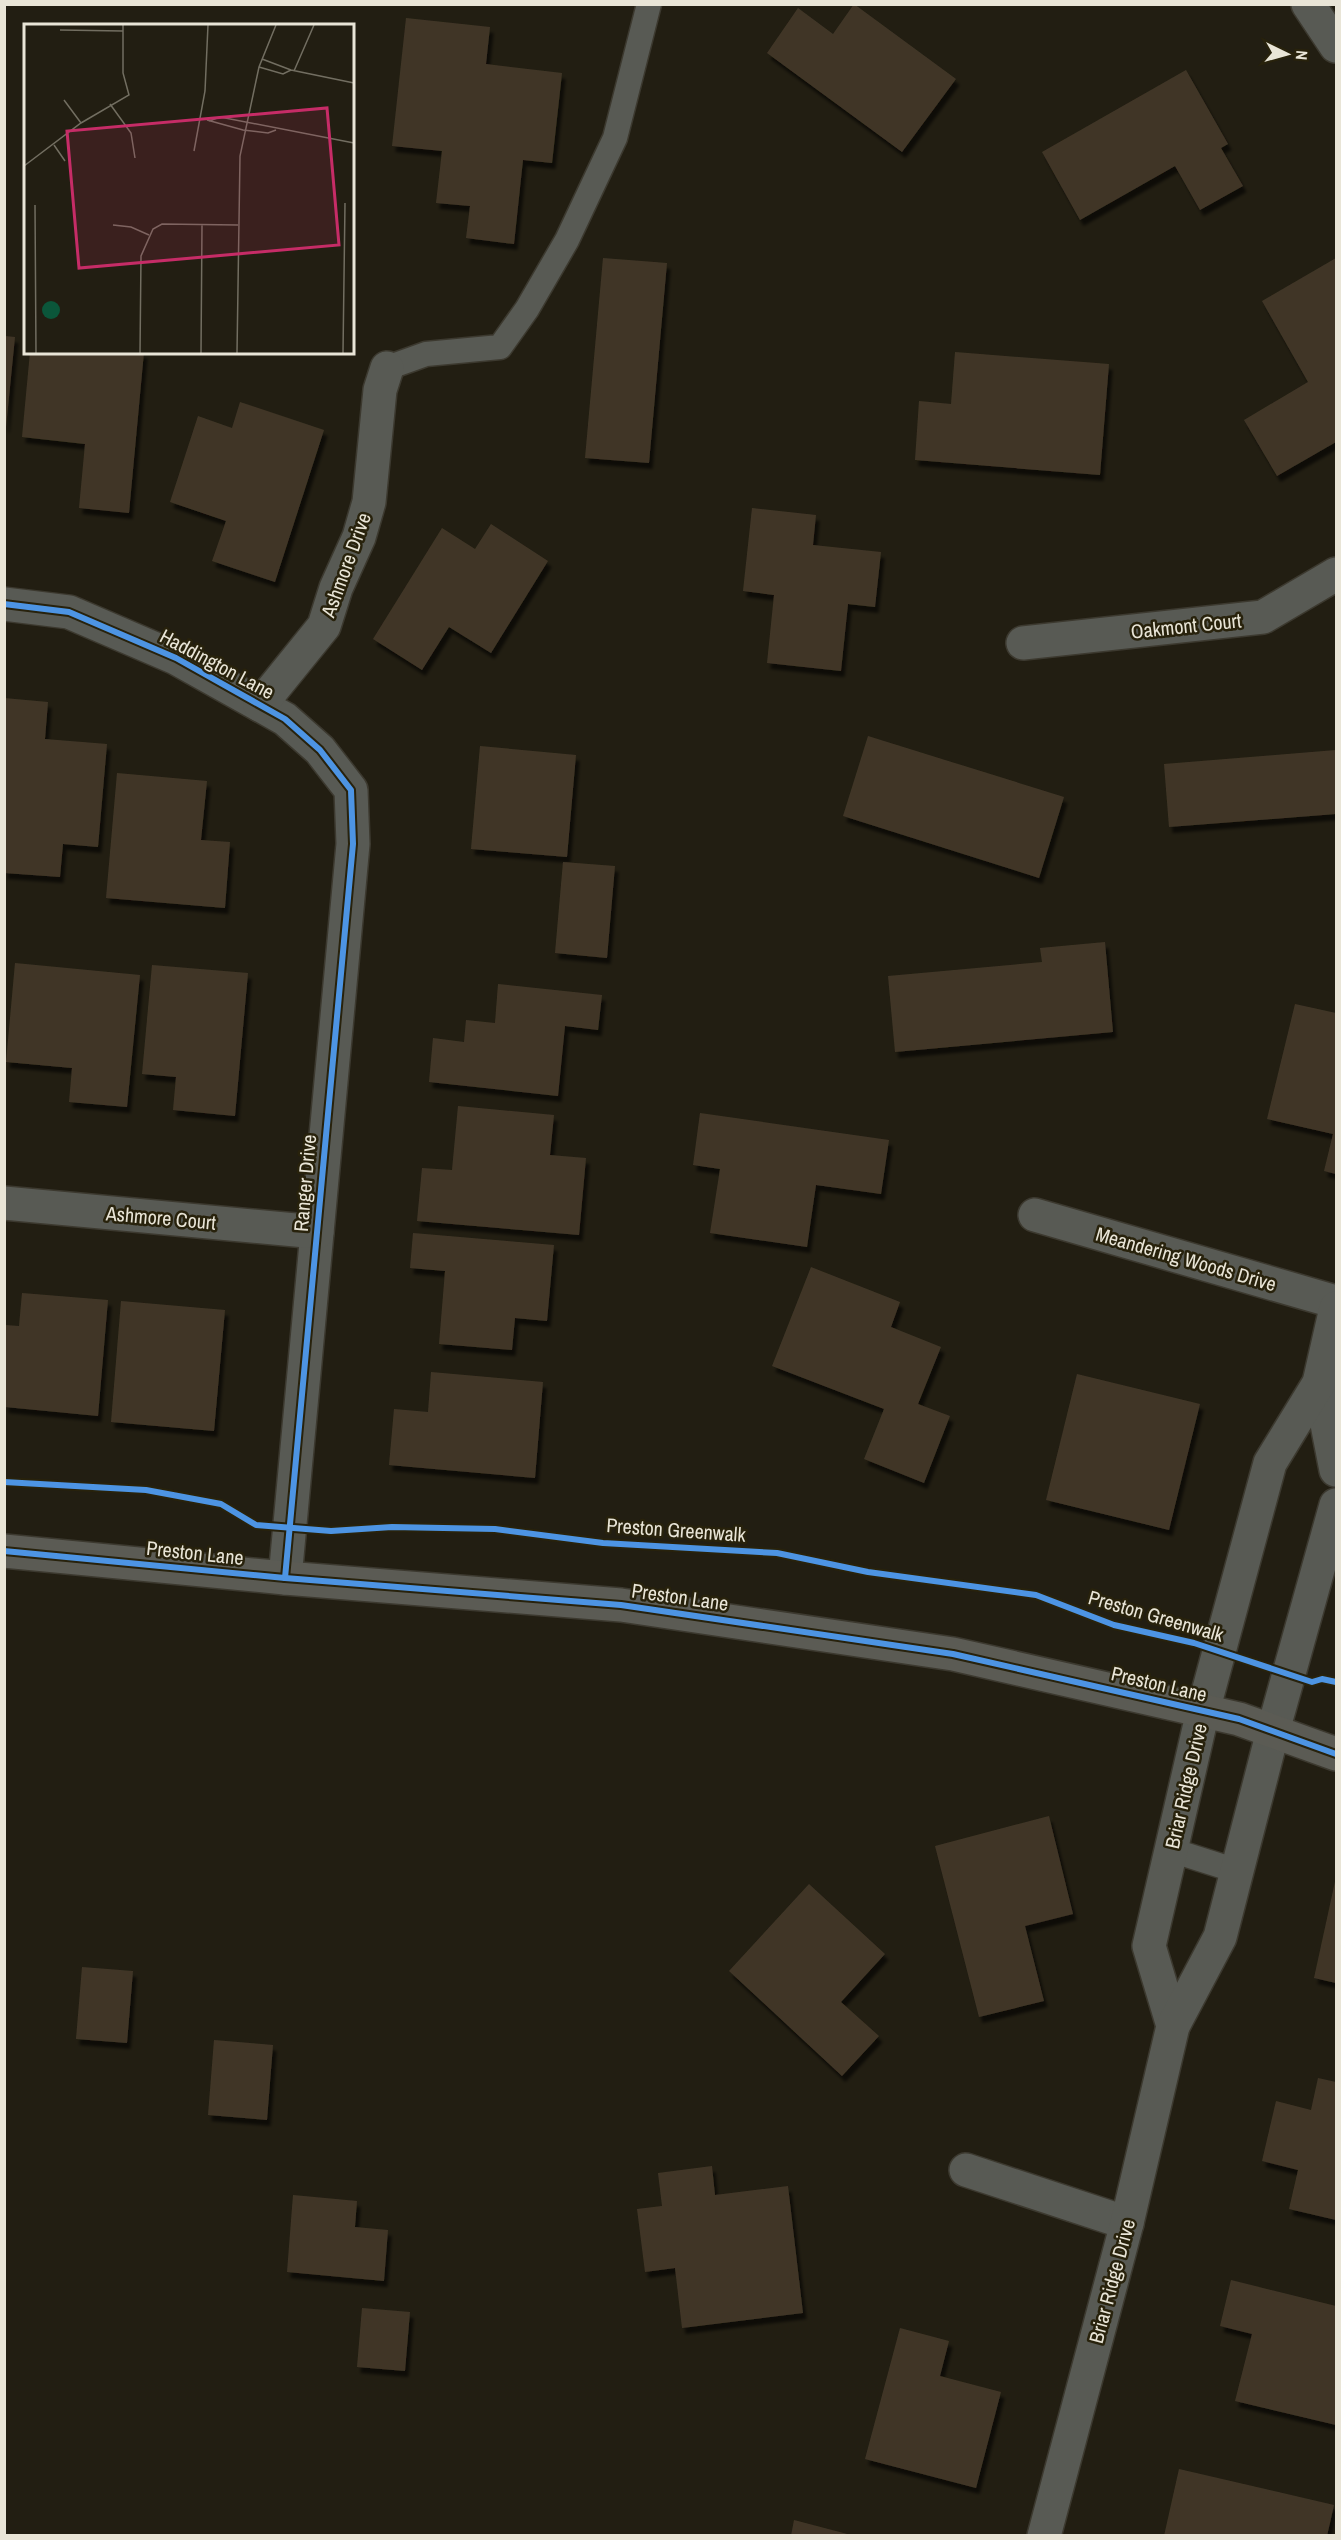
<svg xmlns="http://www.w3.org/2000/svg" width="1341" height="2540" font-family="'Archivo Narrow',sans-serif">
  <style>
    .building { fill: #403627; filter: url(#shadow) }
    .lines { fill: none; stroke-linecap: round; stroke-linejoin: round }
    .lane-casing { stroke: #3c392f; stroke-width: 27 }
    .street-casing { stroke: #3c392f; stroke-width: 36 }
    .secondary-casing { stroke: #3c392f; stroke-width: 36 }
    .lane { stroke: #585a54; stroke-width: 24 }
    .street { stroke: #585a54; stroke-width: 33 }
    .secondary { stroke: #5b5b54; stroke-width: 33 }
    .cycleway-casing { stroke: #28220c; stroke-width: 10 }
    .cycleway { stroke: #4d94e3; stroke-width: 6 }
    .labels { text-anchor: middle; stroke-width: 5; stroke-linejoin: round; paint-order: stroke }
    .street-label { font-size: 20px; fill: #e9e5d7; stroke: #28220c }
    .inset-road { fill: none; stroke: #726e61; stroke-width: 1.5 }
    .view { fill: #c62c67; fill-opacity: 0.15; stroke: #c62c67; stroke-width: 3 }
    .inset-edge { fill: none; stroke: #e9e5d7; stroke-width: 3 }
  </style>
  <defs>
    <filter id="shadow"><feDropShadow dx="3.5" dy="6" stdDeviation="1.5" flood-color="#0009"/></filter>
  </defs>
  <rect width="100%" height="100%" fill="#221e12"/>
  <g class="building">
    <polygon points="854,4 956,79 902,152 767,53 798,8 833,34"/>
    <polygon points="406,18 490,27 486,64 562,73 552,163 523,160 514,244 466,238 470,206 436,203 442,151 392,146"/>
    <polygon points="1186,70 1228,144 1221,148 1243,186 1200,210 1175,166 1080,220 1042,152"/>
    <polygon points="603,258 667,263 649,463 585,458"/>
    <polygon points="1336,258 1336,442 1277,476 1244,420 1308,382 1262,301"/>
    <polygon points="5,336 15,337 6,427 5,427"/>
    <polygon points="30,352 144,352 129,513 79,508 85,444 22,437"/>
    <polygon points="955,352 1109,364 1100,475 915,460 919,401 951,404"/>
    <polygon points="240,402 324,430 275,582 212,561 226,521 170,502 198,416 232,428"/>
    <polygon points="752,508 816,515 813,545 881,552 875,607 848,604 841,671 767,663 774,595 743,591"/>
    <polygon points="491,524 548,561 491,653 449,627 422,670 373,639 442,528 475,549"/>
    <polygon points="4,698 48,702 45,739 107,744 98,847 63,844 60,877 4,873"/>
    <polygon points="868,736 1064,797 1039,878 843,816"/>
    <polygon points="480,746 576,755 567,857 471,849"/>
    <polygon points="1336,750 1336,814 1169,827 1164,764"/>
    <polygon points="117,773 207,781 201,840 230,842 225,908 106,898"/>
    <polygon points="563,862 615,866 607,958 555,953"/>
    <polygon points="1105,942 1113,1032 895,1052 888,976 1042,962 1040,948"/>
    <polygon points="15,963 140,975 127,1107 69,1102 72,1068 6,1062"/>
    <polygon points="152,965 248,973 235,1116 173,1110 176,1077 142,1074"/>
    <polygon points="498,984 602,995 598,1030 565,1026 558,1096 429,1082 433,1038 464,1042 466,1020 495,1023"/>
    <polygon points="1295,1004 1336,1013 1336,1174 1324,1171 1333,1134 1267,1119"/>
    <polygon points="458,1106 554,1115 550,1155 586,1158 579,1235 417,1221 422,1168 452,1170"/>
    <polygon points="700,1113 889,1140 881,1194 816,1185 807,1247 710,1233 720,1169 693,1165"/>
    <polygon points="413,1233 554,1245 547,1321 515,1318 512,1350 439,1344 445,1271 410,1268"/>
    <polygon points="811,1267 900,1302 891,1327 941,1347 918,1404 950,1416 924,1483 864,1459 884,1409 772,1366"/>
    <polygon points="22,1293 108,1300 98,1416 5,1407 5,1325 19,1326"/>
    <polygon points="121,1301 225,1310 214,1431 111,1422"/>
    <polygon points="431,1372 543,1382 535,1478 389,1465 394,1409 428,1412"/>
    <polygon points="1077,1374 1200,1404 1169,1530 1046,1500"/>
    <polygon points="1049,1816 1073,1914 1025,1926 1044,2001 979,2017 935,1846"/>
    <polygon points="1336,1877 1336,1983 1314,1978"/>
    <polygon points="809,1884 885,1954 841,2002 879,2036 842,2076 729,1971"/>
    <polygon points="82,1967 133,1971 127,2043 76,2039"/>
    <polygon points="214,2040 273,2045 267,2120 208,2115"/>
    <polygon points="1318,2078 1336,2082 1336,2220 1289,2209 1298,2170 1262,2161 1276,2101 1311,2110"/>
    <polygon points="712,2166 715,2195 788,2186 803,2313 682,2328 675,2268 645,2272 637,2209 662,2206 658,2173"/>
    <polygon points="293,2195 357,2201 355,2227 388,2230 384,2281 287,2272"/>
    <polygon points="1231,2280 1336,2306 1336,2425 1235,2401 1252,2334 1220,2326"/>
    <polygon points="362,2308 410,2312 405,2371 357,2367"/>
    <polygon points="900,2328 949,2341 940,2376 1001,2392 976,2488 865,2459"/>
    <polygon points="1179,2469 1334,2505 1327,2536 1164,2536"/>
    <polygon points="794,2520 851,2535 851,2536 791,2536"/>
  </g>
  <g class="lines">
    <g class="lane-casing">
      <g id="lane">
        <polyline points="387,368 426,354 500,347 527,309 567,240 615,138 649,4"/>
        <polyline points="1171,1850 1237,1871"/>
      </g>
    </g>
    <g class="street-casing">
      <g id="street">
        <polyline points="1308,4 1336,46"/>
        <polyline points="4,604 69,612 176,658 285,719 320,750 351,790 353,844 285,1578"/>
        <polyline points="1023,643 1263,617 1336,574"/>
        <polyline points="260,705 324,626 336,588 359,537 369,502 380,390 387,368"/>
        <polyline points="4,1203 317,1232"/>
        <polyline points="1035,1215 1336,1302"/>
        <polyline points="1319,1383 1336,1470"/>
        <polyline points="1173,2026 1149,1946 1203,1711 1270,1463 1319,1383 1336,1308"/>
        <polyline points="966,2170 1127,2223"/>
        <polyline points="1044,2536 1127,2223 1173,2026 1220,1937 1273,1731 1336,1505"/>
      </g>
    </g>
    <g class="secondary-casing">
      <polyline id="secondary" points="4,1551 285,1578 621,1605 953,1654 1239,1719 1336,1754"/>
    </g>
    <use href="#lane" class="lane"/>
    <use href="#street" class="street"/>
    <use href="#secondary" class="secondary"/>
    <g class="cycleway-casing">
      <g id="cycleway">
        <polyline points="4,604 69,612 176,658 285,719 320,750 351,790 353,844 285,1578"/>
        <polyline points="4,1482 146,1490 221,1504 256,1525 331,1531 392,1527 495,1529 603,1543 777,1553 868,1572 1036,1595 1114,1625 1194,1643 1312,1682 1322,1679 1336,1682"/>
        <polyline points="4,1551 285,1578 621,1605 953,1654 1239,1719 1336,1754"/>
      </g>
    </g>
    <use href="#cycleway" class="cycleway"/>
  </g>
  <g class="labels">
    <g class="street-label">
      <text transform="translate(346 565) rotate(-70)" y="7">Ashmore Drive</text>
      <text transform="translate(1186 626) rotate(-6)" y="7">Oakmont Court</text>
      <text transform="translate(217 664) rotate(28)" y="7">Haddington Lane</text>
      <text transform="translate(305 1183) rotate(-85)" y="7">Ranger Drive</text>
      <text transform="translate(161 1218) rotate(5)" y="7">Ashmore Court</text>
      <text transform="translate(1186 1259) rotate(16)" y="7">Meandering Woods Drive</text>
      <text transform="translate(676 1530) rotate(4)" y="7">Preston Greenwalk</text>
      <text transform="translate(195 1553) rotate(6)" y="7">Preston Lane</text>
      <text transform="translate(680 1597) rotate(8)" y="7">Preston Lane</text>
      <text transform="translate(1156 1616) rotate(16)" y="7">Preston Greenwalk</text>
      <text transform="translate(1159 1684) rotate(13)" y="7">Preston Lane</text>
      <text transform="translate(1186 1786) rotate(-77)" y="7">Briar Ridge Drive</text>
      <text transform="translate(1112 2281) rotate(-75)" y="7">Briar Ridge Drive</text>
    </g>
  </g>
  <g transform="translate(24 24)">
    <rect width="330" height="330" fill="#221e12"/>
    <path d="M18 286a9 9 0 1 1 18 0a9 9 0 1 1-18 0Z" fill="#0b563a"/>
    <path class="inset-road" d="M36,6L99,7M238,35L267,46L330,59M235,43L259,50L267,46M270,47L290,1M40,76L57,99M86,80L107,109L111,134M183,96L219,106L244,109L252,106M185,97L196,93L330,119M30,121L41,137M170,127L181,67L184,1M0,142L57,99L105,71L99,49V1M11,181L12,329M89,201L107,203L125,211M116,329L117,232L129,205L138,200L214,201M177,329L178,201M213,329L216,132L235,43L252,1M319,329L321,179"/>
    <path class="view" d="M303,84L315,221L55,244L43,107Z"/>
    <rect width="330" height="330" class="inset-edge"/>
  </g>
  <rect width="1341" height="2540" fill="none" stroke="#e9e5d7" stroke-width="12"/>
  <g transform="translate(1287 54) rotate(95)" stroke="#28220c" stroke-width="4.5" paint-order="stroke">
  <path d="M0-4.5L10 22L0 15L-10 22Z" fill="#e9e5d7"/>
  <text y="-9" font-size="16" font-weight="bold" text-anchor="middle" fill="#e9e5d7">N</text>
  </g>
</svg>
